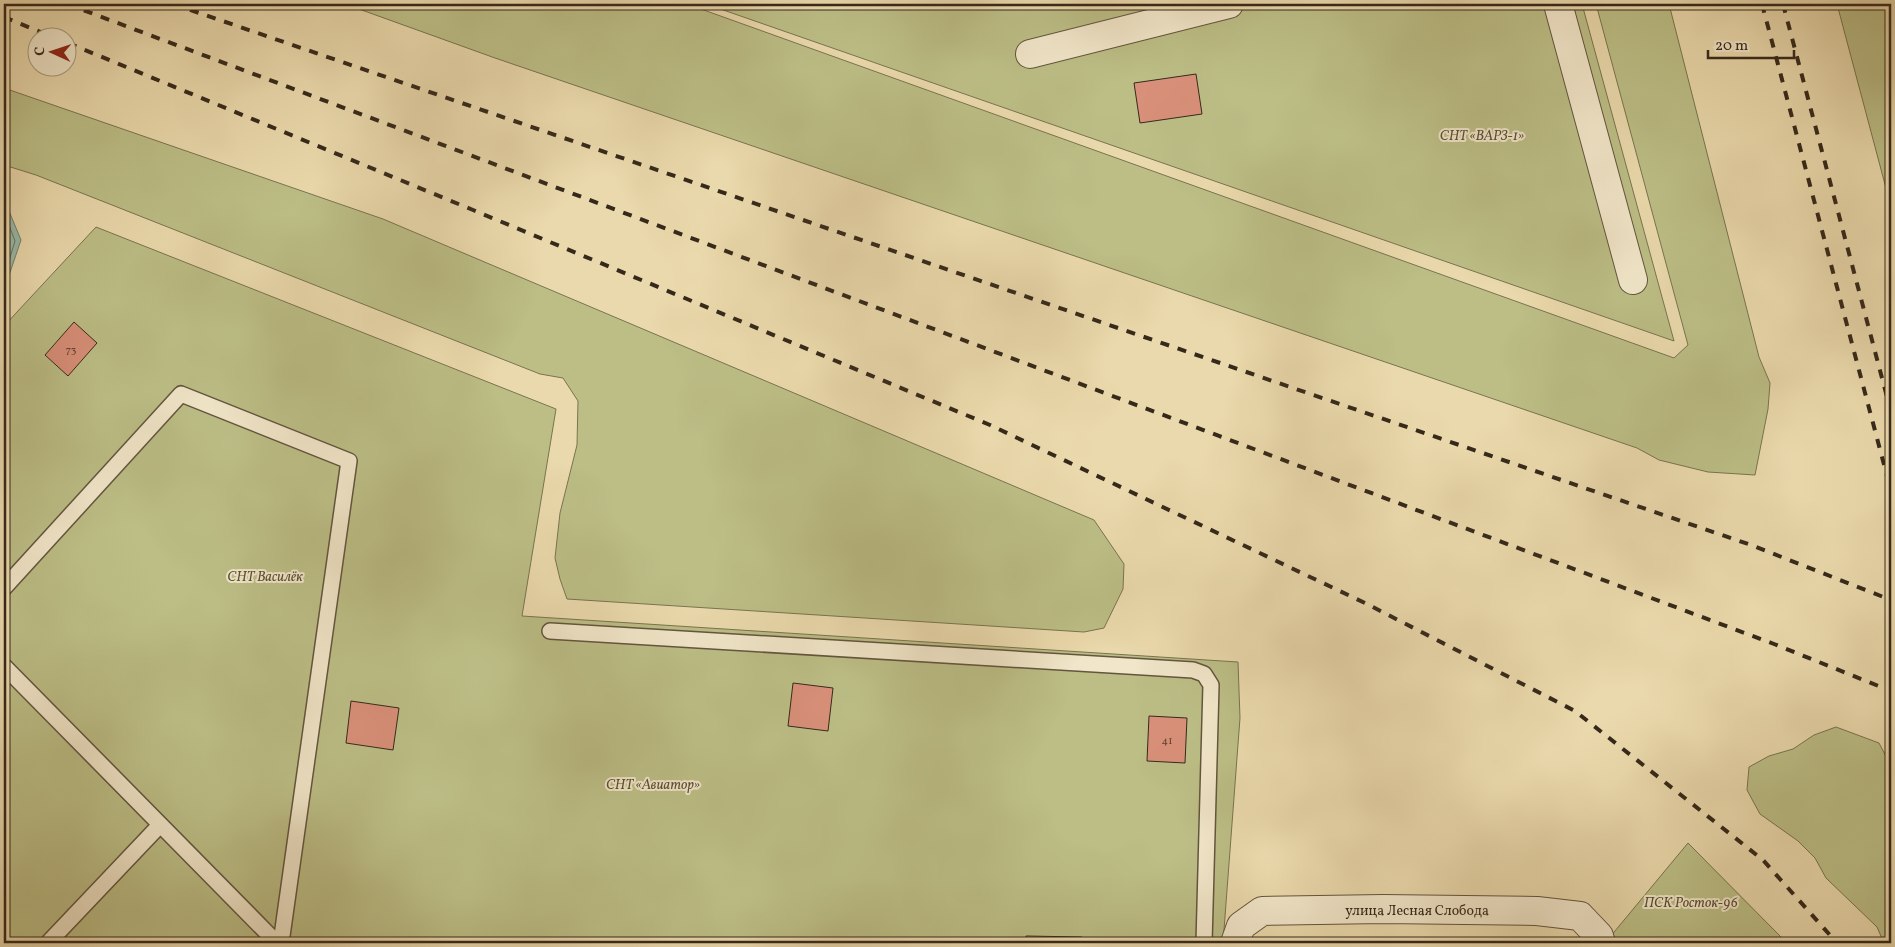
<svg xmlns="http://www.w3.org/2000/svg" width="1895" height="947" font-family="Vollkorn,serif">
  <style>
    .green { fill: #bcbe86; stroke: #797450 }
    .water { fill: #98baa9; stroke: #718070 }
    .lines { fill: none; stroke-linecap: round; stroke-linejoin: round }
    .shore { stroke: #677262; stroke-width: 1 }
    .building { fill: #d9907a; stroke: #36291b }
    .service-casing { stroke: #63553f; stroke-width: 18 }
    .minor-casing { stroke: #63553f; stroke-width: 30 }
    .service { stroke: #f1e6c9; stroke-width: 15 }
    .minor { stroke: #f1e6c9; stroke-width: 28 }
    .rail { stroke: #36291b; stroke-width: 4; stroke-dasharray: 9 9; stroke-linecap: butt }
    .labels { text-anchor: middle; stroke-width: 4; stroke-linejoin: round; paint-order: stroke }
    .number-label { font-size: 11px; fill: #5f4333 }
    .park-label { font-size: 14px; font-style: italic; fill: #584e36; stroke: #f1e6c9 }
    .street-label { font-size: 14px; fill: #36291b; stroke: #f1e6c9 }
  </style>
  <rect width="100%" height="100%" fill="#ead9ac"/>
  <filter id="stains"><feTurbulence type="fractalNoise" baseFrequency=".004" numOctaves="4"/><feColorMatrix values="0 0 0 0 .2 0 0 0 0 .09 0 0 0 0 .02 0 0 0 .5 -.17"/></filter>
  <radialGradient id="worn" r=".72"><stop offset=".6" stop-color="#630" stop-opacity="0"/><stop offset="1" stop-color="#630" stop-opacity=".3"/></radialGradient>
  <g class="green">
    <polygon points="345,4 687,4 1674,358 1688,345 1596,4 1669,4 1759,357 1770,383 1768,409 1755,475 1708,472 1659,460 1637,448 495,58"/>
    <polygon points="706,4 1582,4 1674,341"/>
    <polygon points="1837,4 1891,4 1891,207"/>
    <polygon points="4,88 383,219 1094,520 1124,564 1123,589 1104,628 1084,632 567,599 560,579 555,558 560,513 577,445 578,401 563,378 540,374 36,175 4,165"/>
    <polygon points="96,227 556,409 522,616 1238,662 1240,718 1223,943 4,943 4,326"/>
    <polygon points="1836,727 1879,743 1891,766 1891,943 1884,943 1877,927 1826,878 1815,858 1798,841 1760,814 1747,790 1749,767 1769,756 1793,749 1814,735"/>
    <polygon points="1688,843 1782,938 1785,943 1605,943"/>
  </g>
  <polygon class="water" points="4,199 21,240 4,290"/>
  <g class="lines">
    <polyline class="shore" points="4,212 15,241 4,277"/>
  </g>
  <g class="building">
    <polygon points="1196,74 1202,114 1140,123 1134,83"/>
    <polygon points="74,322 97,343 68,376 45,355"/>
    <polygon points="793,683 833,688 828,731 788,726"/>
    <polygon points="351,701 399,708 393,750 346,743"/>
    <polygon points="1149,716 1187,718 1185,763 1147,761"/>
    <polygon points="1026,936 1082,937 1082,943 1026,943"/>
  </g>
  <g class="lines">
    <g class="service-casing">
      <g id="service">
        <polyline points="4,588 181,394 349,461 281,943"/>
        <polyline points="550,631 1193,670 1204,674 1211,685 1204,943"/>
        <polyline points="4,666 277,943"/>
        <polyline points="48,943 160,825"/>
      </g>
    </g>
    <g class="minor-casing">
      <g id="minor">
        <polyline points="1558,4 1633,280"/>
        <polyline points="1030,54 1229,4"/>
        <polyline points="1235,943 1241,926 1262,911 1383,909 1537,911 1580,916 1599,936 1601,943"/>
      </g>
    </g>
    <use href="#service" class="service"/>
    <use href="#minor" class="minor"/>
    <g class="rail">
      <polyline points="67,4 1774,644 1891,691"/>
      <polyline points="173,4 1751,545 1891,600"/>
      <polyline points="1762,4 1891,491"/>
      <polyline points="1783,4 1891,412"/>
      <polyline points="4,17 55,38"/>
      <polyline points="68,43 473,210 990,425 1365,603 1575,711 1763,860 1837,943"/>
    </g>
  </g>
  <g class="labels">
    <g class="number-label">
      <text x="71" y="353">73</text>
      <text x="1167" y="744">41</text>
    </g>
    <g class="park-label">
      <text x="1482" y="140">СНТ «ВАРЗ-1»</text>
      <text x="265" y="581">СНТ Василёк</text>
      <text x="653" y="789">СНТ «Авиатор»</text>
      <text x="1691" y="907">ПСК Росток-96</text>
    </g>
    <g class="street-label">
      <text x="1417" y="915">улица Лесная Слобода</text>
    </g>
  </g>
  <rect width="1895" height="947" fill="none" stroke="#ead9ac" stroke-width="20"/>
  <rect x="5" y="5" width="1885" height="937" fill="none" stroke="#36291b" stroke-width="2.5"/>
  <rect x="10" y="10" width="1875" height="927" fill="none" stroke="#36291b"/>
  <g transform="translate(52 52) rotate(273)"><circle r="24" fill="#f1e6c9" stroke="#a69a83"/>
  <path d="M0-4L9 19L0 12L-9 19Z" fill="#8f2418"/>
  <text y="-8" font-size="14" font-weight="bold" text-anchor="middle" fill="#36291b">С</text>
  </g>
  <path d="M1708 50v8h86v-8" fill="none" stroke="#36291b" stroke-width="2.5"/>
  <text x="1715" y="50" font-size="15" fill="#36291b" stroke="#f1e6c9" stroke-width="4" paint-order="stroke">20 m</text>
  <rect width="100%" height="100%" filter="url(#stains)"/>
  <rect width="100%" height="100%" fill="url(#worn)"/>
</svg>
